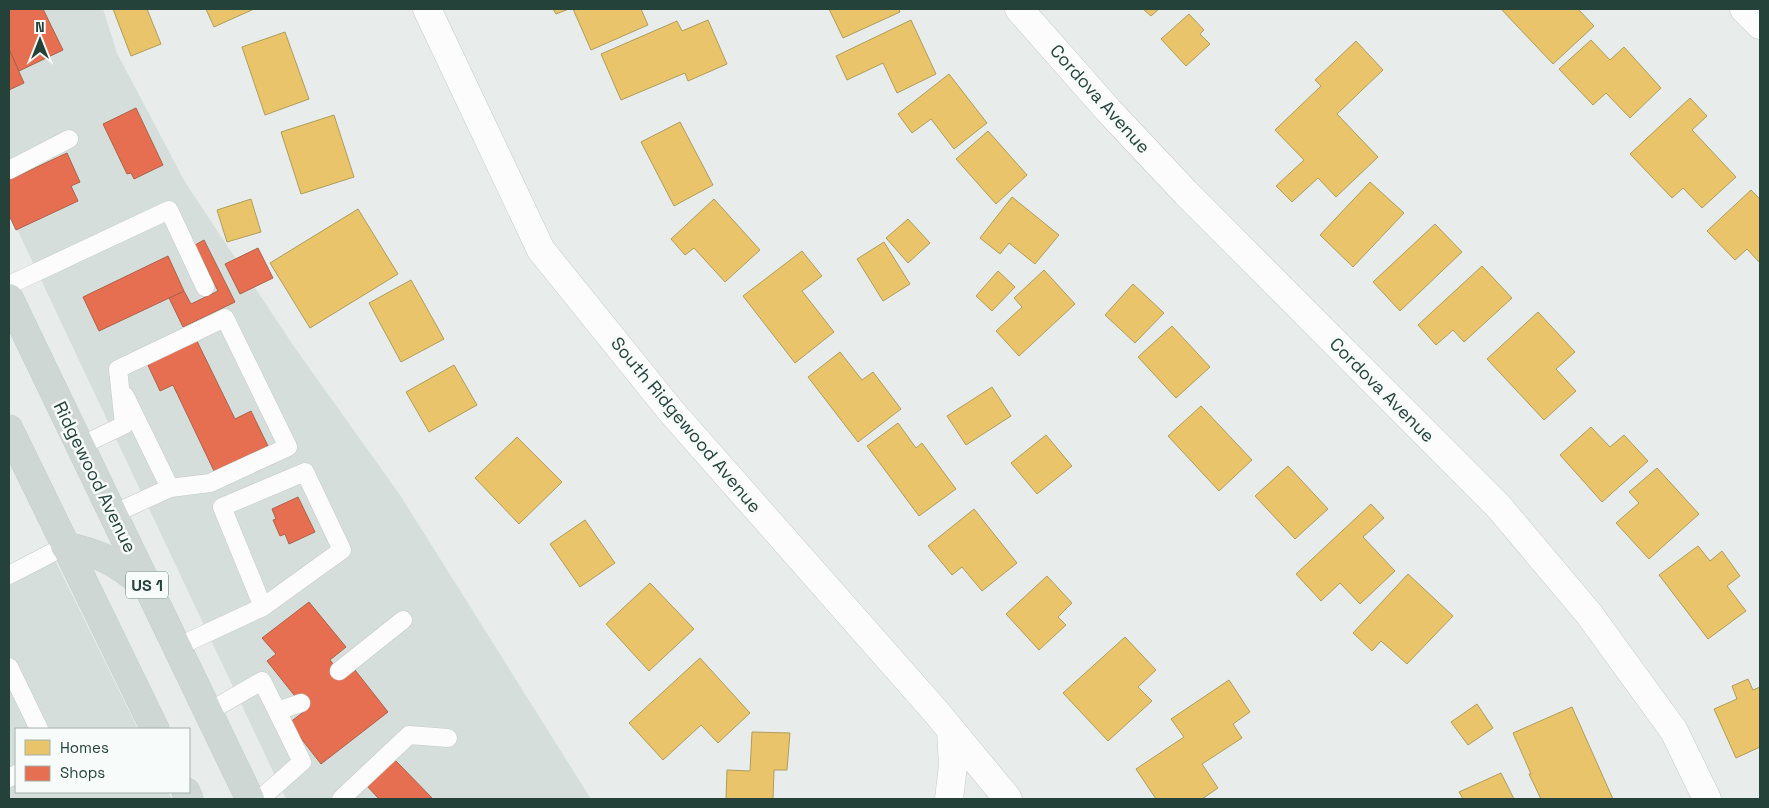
<svg xmlns="http://www.w3.org/2000/svg" width="1769" height="808" font-family="'Space Grotesk',sans-serif">
  <style>
    .built { fill: #d6dedb }
    .homes { fill: #e9c46a; stroke: #ae9d5c }
    .shops { fill: #e76f51; stroke: #ac624a }
    .lines { fill: none; stroke-linecap: round; stroke-linejoin: round }
    .service-casing { stroke: #c5cac8; stroke-width: 19 }
    .minor-casing { stroke: #c5cac8; stroke-width: 29 }
    .tertiary-casing { stroke: #c5cac8; stroke-width: 29 }
    .primary-casing { stroke: #c3ccc9; stroke-width: 29 }
    .service { stroke: #fcfcfc; stroke-width: 18 }
    .minor { stroke: #fcfcfc; stroke-width: 28 }
    .tertiary { stroke: #fcfcfc; stroke-width: 28 }
    .primary { stroke: #cfd7d5; stroke-width: 28 }
    .labels { text-anchor: middle; stroke-width: 5; stroke-linejoin: round; paint-order: stroke }
    .shield { fill: #f7fbf9; stroke: #637a73; stroke-width: 1 }
    .shield-label { font-size: 16px; font-weight: bold; fill: #24423a }
    .street-label { font-size: 18px; fill: #24423a; stroke: #f7fbf9 }
  </style>
  <rect width="100%" height="100%" fill="#e8edeb"/>
  <g class="built">
    <polygon points="9,9 103,9 117,53 185,182 295,348 400,495 591,799 286,799 9,212"/>
    <polygon points="49,560 56,562 138,729 16,729 16,792 168,792 172,799 9,799 9,577"/>
  </g>
  <g class="homes">
    <polygon points="113,9 147,9 161,44 131,56"/>
    <polygon points="206,9 254,9 214,27"/>
    <polygon points="553,9 569,9 556,14"/>
    <polygon points="573,9 641,9 648,25 591,50"/>
    <polygon points="829,9 899,9 900,12 843,38"/>
    <polygon points="1143,9 1159,9 1151,16"/>
    <polygon points="1501,9 1578,9 1594,26 1553,64"/>
    <polygon points="1189,14 1204,30 1200,34 1210,44 1186,66 1161,39"/>
    <polygon points="708,20 727,64 688,81 685,73 621,100 601,54 677,21 682,31"/>
    <polygon points="911,20 936,74 897,93 883,63 847,80 836,56"/>
    <polygon points="285,32 309,99 265,115 242,47"/>
    <polygon points="1591,40 1610,60 1624,47 1661,88 1630,118 1606,93 1593,105 1559,69"/>
    <polygon points="1356,41 1383,70 1337,114 1378,157 1336,197 1318,178 1292,202 1276,186 1304,160 1275,130 1321,86 1315,80"/>
    <polygon points="949,74 987,123 954,149 931,119 912,133 898,114"/>
    <polygon points="1690,98 1707,116 1692,130 1736,177 1702,208 1683,188 1672,198 1630,154"/>
    <polygon points="334,115 354,177 301,194 281,132"/>
    <polygon points="680,122 713,185 674,206 641,142"/>
    <polygon points="988,131 1027,175 996,204 956,159"/>
    <polygon points="1370,182 1404,213 1353,267 1320,235"/>
    <polygon points="1751,190 1760,199 1760,263 1747,249 1735,260 1707,231"/>
    <polygon points="1012,197 1059,235 1035,264 1009,243 1000,254 980,238"/>
    <polygon points="251,199 261,232 227,242 217,210"/>
    <polygon points="714,199 760,250 725,282 694,248 685,255 671,239"/>
    <polygon points="358,209 398,274 310,328 270,263"/>
    <polygon points="908,219 930,243 908,263 886,238"/>
    <polygon points="1435,224 1462,252 1400,311 1373,282"/>
    <polygon points="884,242 910,284 883,301 857,259"/>
    <polygon points="802,251 822,276 802,291 834,332 795,363 743,296"/>
    <polygon points="1482,266 1512,298 1464,342 1453,330 1436,345 1418,325"/>
    <polygon points="1044,270 1075,304 1019,356 996,331 1022,307 1014,298"/>
    <polygon points="998,271 1015,287 992,311 976,296"/>
    <polygon points="411,280 444,339 401,362 369,303"/>
    <polygon points="1133,284 1164,313 1135,343 1105,315"/>
    <polygon points="1538,312 1575,352 1556,369 1576,391 1544,420 1487,359"/>
    <polygon points="1172,326 1210,367 1176,398 1138,357"/>
    <polygon points="840,352 862,380 873,372 901,409 858,442 808,377"/>
    <polygon points="454,365 477,405 429,432 406,392"/>
    <polygon points="992,387 1011,416 966,445 947,416"/>
    <polygon points="1201,406 1252,460 1219,491 1168,436"/>
    <polygon points="898,423 916,448 922,443 956,489 919,516 867,446"/>
    <polygon points="1591,427 1610,447 1624,435 1648,461 1602,502 1560,455"/>
    <polygon points="1046,435 1072,466 1037,494 1011,463"/>
    <polygon points="517,437 562,482 519,524 475,478"/>
    <polygon points="1288,466 1328,509 1295,539 1255,496"/>
    <polygon points="1657,468 1699,514 1649,559 1616,523 1639,503 1629,492"/>
    <polygon points="1371,504 1384,518 1363,537 1395,571 1360,604 1340,583 1321,601 1296,574"/>
    <polygon points="974,509 1017,563 982,591 962,567 952,575 928,546"/>
    <polygon points="585,520 615,563 580,587 550,544"/>
    <polygon points="1698,546 1710,561 1722,551 1740,576 1727,586 1746,611 1708,639 1659,575"/>
    <polygon points="1408,574 1453,616 1407,664 1381,641 1372,651 1353,633"/>
    <polygon points="1047,576 1072,603 1058,617 1066,625 1039,650 1006,614"/>
    <polygon points="650,583 694,629 649,671 606,624"/>
    <polygon points="1125,637 1156,670 1138,687 1152,701 1108,741 1063,693"/>
    <polygon points="700,658 750,713 718,743 701,725 663,760 629,723"/>
    <polygon points="1748,679 1753,690 1760,687 1760,747 1736,758 1714,709 1737,699 1732,686"/>
    <polygon points="1229,680 1250,712 1233,724 1242,738 1202,764 1218,788 1202,799 1156,799 1136,769 1184,737 1171,719"/>
    <polygon points="1477,704 1493,728 1468,745 1451,722"/>
    <polygon points="1572,707 1613,799 1541,799 1529,774 1531,774 1513,733"/>
    <polygon points="752,732 790,733 787,770 774,770 773,799 726,799 727,770 750,771"/>
    <polygon points="1501,773 1514,799 1463,799 1459,792"/>
  </g>
  <g class="shops">
    <polygon points="9,9 43,9 63,50 19,71 9,49"/>
    <polygon points="9,49 24,83 9,90"/>
    <polygon points="136,108 163,165 134,179 131,173 127,174 103,124"/>
    <polygon points="67,153 80,182 71,186 78,201 16,230 9,215 9,180"/>
    <polygon points="204,240 235,302 183,327 169,298 184,291 191,304 218,291 195,245"/>
    <polygon points="258,248 273,278 240,294 225,264"/>
    <polygon points="168,256 184,291 99,331 83,297"/>
    <polygon points="195,337 235,419 251,411 268,446 214,471 173,385 160,391 146,361"/>
    <polygon points="298,497 315,532 289,544 285,534 280,536 273,520 276,519 272,509"/>
    <polygon points="309,602 346,647 330,660 344,678 355,670 388,712 321,764 289,723 306,710 267,661 276,654 262,638"/>
    <polygon points="395,760 433,799 379,799 367,786"/>
  </g>
  <g class="lines">
    <g class="service-casing">
      <g id="service">
        <polyline points="9,170 69,139"/>
        <polyline points="9,285 169,210 205,287"/>
        <polyline points="125,396 170,488"/>
        <polyline points="80,446 124,425 118,369 225,318 288,447 210,483 170,488 113,514"/>
        <polyline points="9,575 65,546"/>
        <polyline points="177,647 263,607 222,507 305,472 342,550 263,607"/>
        <polyline points="9,667 39,729"/>
        <polyline points="339,671 403,620"/>
        <polyline points="208,712 262,681 277,711 301,703"/>
        <polyline points="9,778 16,774"/>
        <polyline points="260,799 302,762 277,711"/>
        <polyline points="341,799 409,735 448,738"/>
      </g>
    </g>
    <g class="minor-casing">
      <g id="minor">
        <polyline points="1019,9 1109,111 1186,193 1499,507 1589,614 1674,731 1707,799"/>
        <polyline points="1744,9 1760,25"/>
        <polyline points="949,799 953,765 951,731"/>
      </g>
    </g>
    <g class="tertiary-casing">
      <polyline id="tertiary" points="427,9 541,250 670,410 937,713 1008,799"/>
    </g>
    <g class="primary-casing">
      <g id="primary">
        <polyline points="9,298 250,799"/>
        <polyline points="9,429 155,729"/>
        <path d="M65,546C102,554 114,561 143,584"/>
        <polyline points="186,792 189,799"/>
      </g>
    </g>
    <use href="#service" class="service"/>
    <use href="#minor" class="minor"/>
    <use href="#tertiary" class="tertiary"/>
    <use href="#primary" class="primary"/>
  </g>
  <g class="labels">
    <rect class="shield" x="126" y="571.5" width="42" height="27" rx="4"/>
    <g class="shield-label">
      <text x="147" y="591">US 1</text>
    </g>
    <g class="street-label">
      <text transform="translate(1100 99) rotate(48)" y="6">Cordova Avenue</text>
      <text transform="translate(1382 390) rotate(45)" y="6">Cordova Avenue</text>
      <text transform="translate(686 425) rotate(50)" y="6">South Ridgewood Avenue</text>
      <text transform="translate(95 477) rotate(64)" y="6">Ridgewood Avenue</text>
    </g>
  </g>
  <rect width="1769" height="808" fill="none" stroke="#24423a" stroke-width="20"/>
  <rect x="15" y="728" width="175" height="65" fill="#f7fbf9" stroke="#a3b1ad"/>
  <rect x="25" y="740" width="25" height="15" fill="#e9c46a" stroke="#a3b1ad"/>
  <text x="60" y="753" font-size="15" fill="#24423a">Homes</text>
  <rect x="25" y="766" width="25" height="15" fill="#e76f51" stroke="#a3b1ad"/>
  <text x="60" y="778" font-size="15" fill="#24423a">Shops</text>
  <g transform="translate(40 40)" stroke="#f7fbf9" stroke-width="4" paint-order="stroke">
  <path d="M0-4L9 19L0 12L-9 19Z" fill="#24423a"/>
  <text y="-8" font-size="14" font-weight="bold" text-anchor="middle" fill="#24423a">N</text>
  </g>
</svg>
